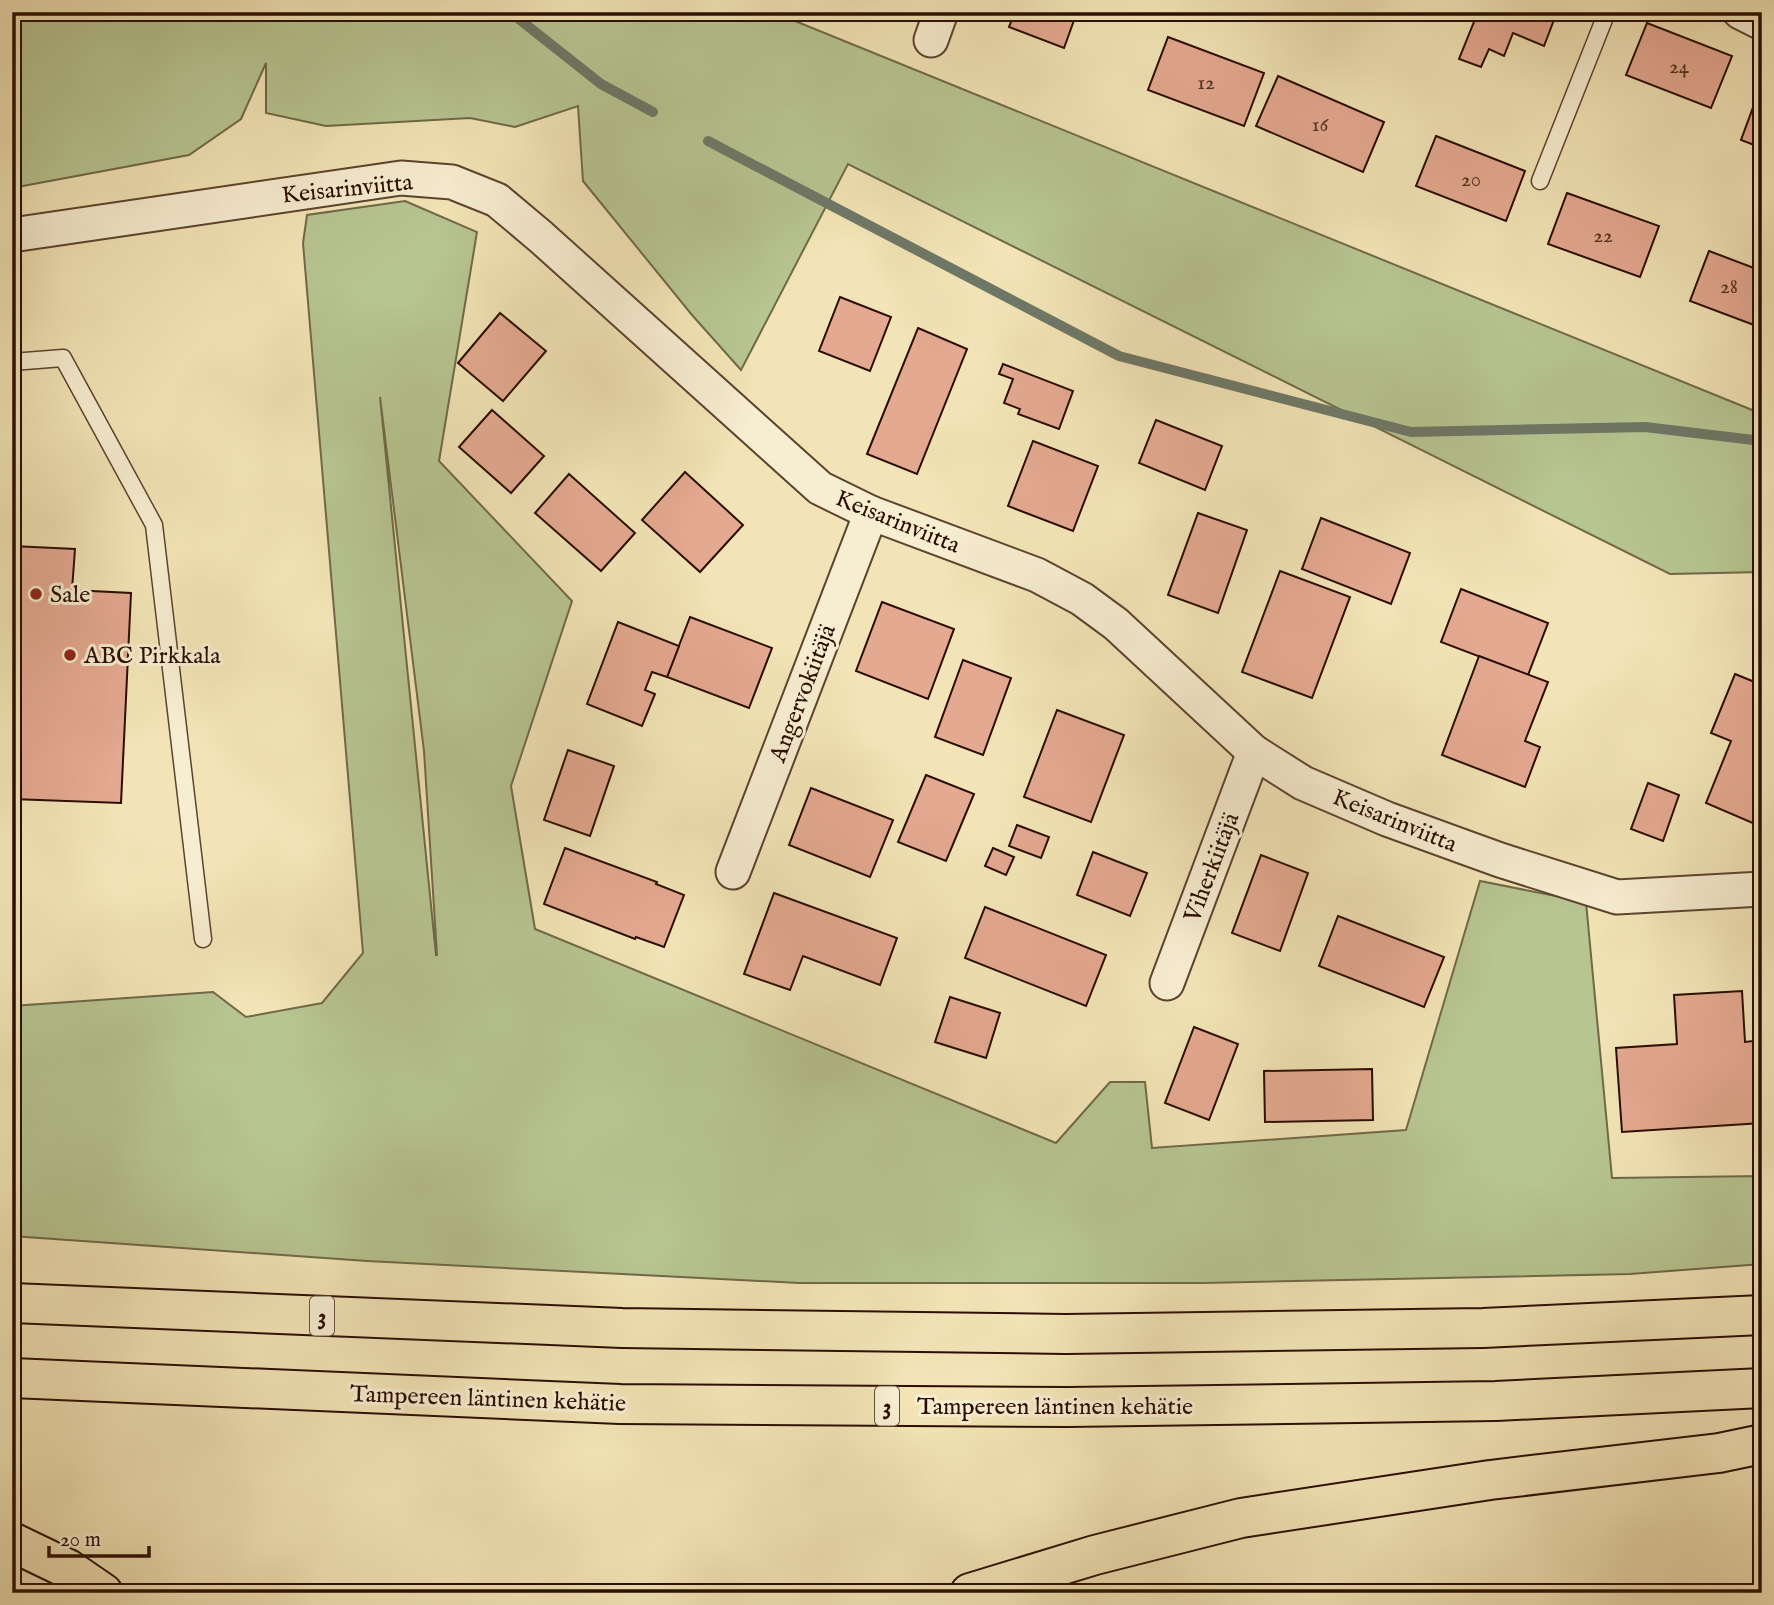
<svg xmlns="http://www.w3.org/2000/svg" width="1774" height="1605" font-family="'IM FELL English',serif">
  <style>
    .green { fill: #b7c591; stroke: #706948; stroke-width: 2; fill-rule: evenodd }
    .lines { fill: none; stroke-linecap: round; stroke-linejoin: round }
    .stream { stroke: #6e7867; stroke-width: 10 }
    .building { fill: #e4a991; stroke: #2a0d00; stroke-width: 2 }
    .lane-casing { stroke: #5c432e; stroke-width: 19 }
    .street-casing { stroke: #5c432e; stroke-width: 37 }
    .highway-casing { stroke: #2a0d00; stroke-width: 42 }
    .lane { stroke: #f7edd0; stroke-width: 16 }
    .street { stroke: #f7edd0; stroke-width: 33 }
    .highway { stroke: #f2e4b6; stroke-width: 38 }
    .poi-dot { fill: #8f2418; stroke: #f7edd0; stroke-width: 2.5 }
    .labels { text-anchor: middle; stroke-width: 6; stroke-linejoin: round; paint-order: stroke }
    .number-label { font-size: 21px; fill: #583424 }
    .shield { fill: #f7edd0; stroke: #68503e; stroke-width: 2 }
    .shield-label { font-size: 23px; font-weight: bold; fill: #2a0d00 }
    .street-label { font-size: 24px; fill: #2a0d00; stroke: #f7edd0 }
    .poi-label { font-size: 24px; fill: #2a0d00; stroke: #f7edd0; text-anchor: start }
  </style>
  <rect width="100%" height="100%" fill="#f2e4b6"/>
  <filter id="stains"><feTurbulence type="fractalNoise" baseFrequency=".00286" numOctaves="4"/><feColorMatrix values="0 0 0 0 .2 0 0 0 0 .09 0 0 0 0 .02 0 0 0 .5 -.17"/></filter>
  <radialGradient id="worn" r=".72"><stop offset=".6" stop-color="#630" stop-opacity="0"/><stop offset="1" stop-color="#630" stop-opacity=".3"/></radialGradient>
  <g class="green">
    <polygon points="12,12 773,12 1762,414 1762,572 1670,574 848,164 741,370 692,315 583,181 578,106 515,127 470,118 326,126 266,113 266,63 241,119 189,155 12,188"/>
    <path d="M405,201L477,232L439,461L572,601L511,786L535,929L1056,1143L1110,1082H1145L1152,1148L1406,1130L1480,881L1586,902L1612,1178L1762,1176V1264L1630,1274L1203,1283H799L367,1261L12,1236V1006L213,992L246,1017L322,1003L363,953L303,243L307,215ZM380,397L424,751L437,955H436Z"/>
  </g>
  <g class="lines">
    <g class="stream">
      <polyline points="510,12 601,84 653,112"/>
      <polyline points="708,141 1119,356 1411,432 1645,427 1762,441"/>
    </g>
  </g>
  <g class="building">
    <polygon points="1015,12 1077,12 1064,48 1009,27"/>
    <polygon points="1407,12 1427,12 1425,19"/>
    <polygon points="1478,12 1557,12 1544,46 1513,33 1504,56 1489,49 1481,67 1459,59"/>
    <polygon points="1647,23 1732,56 1711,108 1626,75"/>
    <polygon points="1168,37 1264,73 1244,126 1148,90"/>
    <polygon points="1278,76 1384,122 1363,172 1256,126"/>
    <polygon points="1758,94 1762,96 1762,148 1741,140"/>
    <polygon points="1436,136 1525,171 1506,221 1416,186"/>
    <polygon points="1567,193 1659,226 1640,277 1548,244"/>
    <polygon points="1709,251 1762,271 1762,328 1690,301"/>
    <polygon points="840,297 891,317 870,371 819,351"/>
    <polygon points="500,313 546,351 503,401 458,363"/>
    <polygon points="918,328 967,349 917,474 867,454"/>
    <polygon points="1003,364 1073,391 1059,429 1018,414 1020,409 1004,403 1013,379 999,374"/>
    <polygon points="492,410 544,456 511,493 459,447"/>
    <polygon points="1156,420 1222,446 1205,490 1139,463"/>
    <polygon points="1033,441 1098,466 1073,531 1008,506"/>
    <polygon points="685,472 743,525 700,572 642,520"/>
    <polygon points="569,474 635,533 601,571 535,513"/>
    <polygon points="1198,513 1247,530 1218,613 1168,595"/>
    <polygon points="1321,518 1410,553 1391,604 1302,569"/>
    <polygon points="12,546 75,549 72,590 131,593 121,803 12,799"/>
    <polygon points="1280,571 1350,597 1312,698 1242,672"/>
    <polygon points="1461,589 1548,623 1528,675 1441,642"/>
    <polygon points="882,602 954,629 928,699 856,671"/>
    <polygon points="690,617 772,648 749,708 667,677"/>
    <polygon points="618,622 679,646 667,677 652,672 645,690 655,694 642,726 587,704"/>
    <polygon points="1479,656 1548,682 1525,741 1540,747 1525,787 1442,755"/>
    <polygon points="963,660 1011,678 983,755 935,737"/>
    <polygon points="1735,674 1762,685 1762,827 1706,803 1731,741 1711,733"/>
    <polygon points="1057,710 1124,735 1091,822 1024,797"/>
    <polygon points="568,750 614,766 590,836 544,820"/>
    <polygon points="926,775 974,794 946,861 898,842"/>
    <polygon points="1648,783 1679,795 1663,841 1631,829"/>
    <polygon points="811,788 893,820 870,877 789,845"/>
    <polygon points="1017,825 1049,837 1041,858 1009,846"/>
    <polygon points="565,848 657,882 656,884 684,895 664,947 636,937 635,939 544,904"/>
    <polygon points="993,848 1014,857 1006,875 985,866"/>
    <polygon points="1093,852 1147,873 1130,916 1077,895"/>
    <polygon points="1261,855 1308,873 1280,951 1232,933"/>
    <polygon points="774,893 897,938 880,985 803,956 790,990 744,974"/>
    <polygon points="985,907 1106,955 1086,1006 965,958"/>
    <polygon points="1338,916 1444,957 1424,1007 1319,966"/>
    <polygon points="1742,991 1745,1042 1762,1040 1762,1123 1622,1132 1616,1048 1677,1044 1674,995"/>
    <polygon points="950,997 1000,1013 986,1058 935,1042"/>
    <polygon points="1194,1027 1238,1044 1209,1120 1165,1103"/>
    <polygon points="1372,1069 1373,1120 1265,1122 1264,1071"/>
  </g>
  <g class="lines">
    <g class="lane-casing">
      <g id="lane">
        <polyline points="1540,181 1607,12"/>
        <polyline points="12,362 63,358 154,525 203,939"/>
      </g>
    </g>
    <g class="street-casing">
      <g id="street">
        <polyline points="1740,12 1762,23"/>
        <polyline points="931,40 941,12"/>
        <polyline points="12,235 401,178 452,182 497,200 541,237 820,488 871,513 1037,575 1082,599 1116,624 1254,752 1303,783 1387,819 1464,847 1500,860 1617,897 1762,889"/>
        <polyline points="733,872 871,513"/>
        <polyline points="1167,983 1254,752"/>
      </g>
    </g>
    <g class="highway-casing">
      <g id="highway">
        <polyline points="12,1303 622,1328 1066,1334 1483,1328 1762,1315"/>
        <polyline points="12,1378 620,1404 1068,1407 1496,1401 1762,1388"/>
        <polyline points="12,1542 68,1569 103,1593"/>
        <polyline points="970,1593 1095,1555 1241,1518 1490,1480 1719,1453 1762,1444"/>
      </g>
    </g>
    <use href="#lane" class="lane"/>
    <use href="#street" class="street"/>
    <use href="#highway" class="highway"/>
  </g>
  <g class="poi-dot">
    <circle cx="36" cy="594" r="7"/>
    <circle cx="70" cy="655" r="7"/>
  </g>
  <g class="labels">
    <g class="number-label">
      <text x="1679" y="73">24</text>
      <text x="1206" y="89">12</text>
      <text x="1320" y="131">16</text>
      <text x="1471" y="186">20</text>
      <text x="1603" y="242">22</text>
      <text x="1729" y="293">28</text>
    </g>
    <g class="shield">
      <rect x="310" y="1296.5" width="24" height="39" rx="5"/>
      <rect x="875" y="1386.5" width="24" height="39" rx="5"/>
    </g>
    <g class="shield-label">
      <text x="322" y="1324">3</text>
      <text x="887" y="1414">3</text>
    </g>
    <g class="street-label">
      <text transform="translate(347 188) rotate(-6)" y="8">Keisarinviitta</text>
      <text transform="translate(898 521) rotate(22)" y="8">Keisarinviitta</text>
      <text transform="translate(802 693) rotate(-69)" y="8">Angervokiitäjä</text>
      <text transform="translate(1395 820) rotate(22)" y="8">Keisarinviitta</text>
      <text transform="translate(1211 867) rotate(-69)" y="8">Viherkiitäjä</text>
      <text transform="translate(488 1398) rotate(2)" y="8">Tampereen läntinen kehätie</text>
      <text x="1055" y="1414">Tampereen läntinen kehätie</text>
    </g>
    <g class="poi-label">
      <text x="50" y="602">Sale</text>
      <text x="84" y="663">ABC Pirkkala</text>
    </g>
  </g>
  <rect width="1774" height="1605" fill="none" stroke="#f2e4b6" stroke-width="42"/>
  <rect x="14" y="14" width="1746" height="1577" fill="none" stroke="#2a0d00" stroke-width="3.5"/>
  <rect x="21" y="21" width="1732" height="1563" fill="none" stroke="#2a0d00" stroke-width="2"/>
  <path d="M49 1546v10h100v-10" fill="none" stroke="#2a0d00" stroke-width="3.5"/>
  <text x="60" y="1546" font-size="21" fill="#2a0d00" stroke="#f7edd0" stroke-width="5" paint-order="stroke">20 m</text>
  <rect width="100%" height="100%" filter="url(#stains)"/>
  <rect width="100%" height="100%" fill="url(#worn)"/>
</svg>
